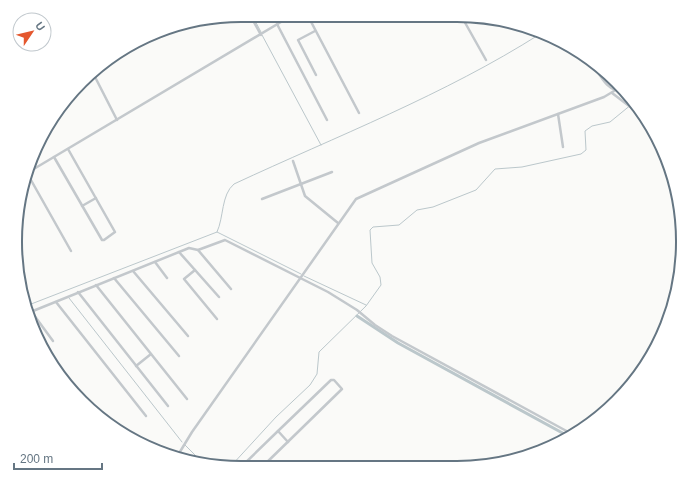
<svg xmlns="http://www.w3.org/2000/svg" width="698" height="483" font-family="Helvetica,sans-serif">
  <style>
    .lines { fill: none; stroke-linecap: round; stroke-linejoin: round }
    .stream { stroke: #bbc7cb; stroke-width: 1 }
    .canal { stroke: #bbc7cb; stroke-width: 3 }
    .street { stroke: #c3c8cc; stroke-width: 2.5 }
    .rim { fill: none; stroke: #657683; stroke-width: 2 }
  </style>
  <rect width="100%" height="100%" fill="#fafaf8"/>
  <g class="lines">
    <g class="stream">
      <polyline points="252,15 261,32"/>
      <polyline points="262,35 321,145"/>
      <path d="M217,232C224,217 221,195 234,184C337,136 444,95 540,34"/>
      <polyline points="304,276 366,305"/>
      <polyline points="69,298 182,442"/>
      <polyline points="26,306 217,232 301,274"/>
      <polyline points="185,445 199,459"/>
      <polyline points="231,466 276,417 310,385 317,374 319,352 366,306 381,285 380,277 372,263 370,230 373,227 399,225 417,210 433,207 476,190 495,169 522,167 581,154 586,150 585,131 592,126 610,122 632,104"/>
    </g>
    <g class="canal">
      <polyline points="630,105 634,108"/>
      <polyline points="357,316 398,343 568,436"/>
    </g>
    <g class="street">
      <polyline points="250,15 261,35"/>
      <polyline points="308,16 359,113"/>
      <polyline points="463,19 486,60"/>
      <polyline points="277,24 327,120"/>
      <polyline points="315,31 298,40 316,75"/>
      <path d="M591,61C601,76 605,90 624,92"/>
      <polyline points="93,73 117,120"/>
      <polyline points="612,93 637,112"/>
      <polyline points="558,114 563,147"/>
      <polyline points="54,157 102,240 104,240 115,232 68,149"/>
      <polyline points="31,161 35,168"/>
      <polyline points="293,161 305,196 338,223"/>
      <polyline points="27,173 291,16"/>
      <polyline points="27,173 71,251"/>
      <polyline points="262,199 332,172"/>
      <polyline points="82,206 96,198"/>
      <polyline points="198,250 231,289"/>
      <polyline points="179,252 219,297"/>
      <polyline points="155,262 167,278"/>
      <polyline points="195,270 184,279 217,319"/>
      <polyline points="133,271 188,336"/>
      <polyline points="114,278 179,356"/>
      <polyline points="96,285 187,399"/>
      <polyline points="78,292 168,406"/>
      <polyline points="56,302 146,416"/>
      <polyline points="31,311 53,341"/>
      <polyline points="28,313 189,248 198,250 225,240 328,292 357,310 375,325 392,336 572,434"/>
      <polyline points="37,337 61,368"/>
      <polyline points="136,366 151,354"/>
      <polyline points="178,455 192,432 356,199 479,143 604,97 614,91"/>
      <polyline points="240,468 278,431 288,442"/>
      <polyline points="261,468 342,389 334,380 331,380 278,431"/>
    </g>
  </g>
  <path d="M0 0H698V483H0ZM241 22H457A219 219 0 0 1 676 241V242A219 219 0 0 1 457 461H241A219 219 0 0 1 22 242V241A219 219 0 0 1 241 22Z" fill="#fff" fill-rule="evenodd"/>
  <path class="rim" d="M241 22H457A219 219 0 0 1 676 241V242A219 219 0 0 1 457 461H241A219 219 0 0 1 22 242V241A219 219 0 0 1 241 22Z"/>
  <g transform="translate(32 32) rotate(55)"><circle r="19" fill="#ffffff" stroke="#c1c8cd"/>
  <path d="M0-3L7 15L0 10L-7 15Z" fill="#e4572e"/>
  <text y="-6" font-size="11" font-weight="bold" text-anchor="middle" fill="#657683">U</text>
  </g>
  <path d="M14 463v6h88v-6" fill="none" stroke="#657683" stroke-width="2"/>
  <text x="20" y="463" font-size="12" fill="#657683" stroke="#ffffff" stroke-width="3" paint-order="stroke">200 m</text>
</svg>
